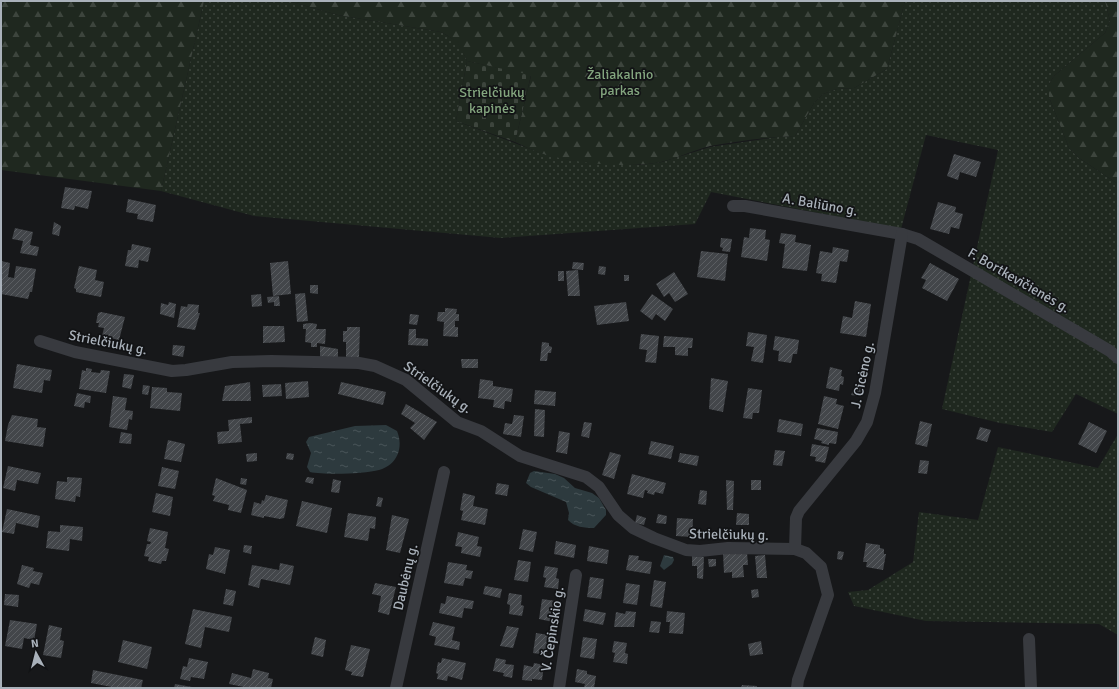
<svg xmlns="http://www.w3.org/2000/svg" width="1119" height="689" font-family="Signika,sans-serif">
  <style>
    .grass { fill: url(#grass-dots) }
    .forest { fill: url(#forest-firs) }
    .cemetery { fill: url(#cemetery-stones) }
    .water { fill: url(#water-ripples) }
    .building { fill: url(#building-hatch) }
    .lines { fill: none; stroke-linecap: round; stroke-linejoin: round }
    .street { stroke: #383a3f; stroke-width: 12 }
    .labels { text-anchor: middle; stroke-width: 3.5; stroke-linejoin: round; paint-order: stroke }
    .park-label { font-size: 14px; fill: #84a67f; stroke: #121315 }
    .street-label { font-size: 14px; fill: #a9b1ba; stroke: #121315 }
  </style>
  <defs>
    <pattern id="grass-dots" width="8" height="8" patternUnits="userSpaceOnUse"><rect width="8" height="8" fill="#1f281f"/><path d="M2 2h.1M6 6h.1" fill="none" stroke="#3d453d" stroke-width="1.8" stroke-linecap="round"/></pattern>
    <pattern id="forest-firs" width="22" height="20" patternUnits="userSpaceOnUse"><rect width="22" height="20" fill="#1f281f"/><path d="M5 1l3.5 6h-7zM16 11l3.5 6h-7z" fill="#3d453d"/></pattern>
    <pattern id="cemetery-stones" width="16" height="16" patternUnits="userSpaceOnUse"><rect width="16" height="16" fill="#1f281f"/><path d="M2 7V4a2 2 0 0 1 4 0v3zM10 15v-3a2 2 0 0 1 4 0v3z" fill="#3d453d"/></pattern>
    <pattern id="water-ripples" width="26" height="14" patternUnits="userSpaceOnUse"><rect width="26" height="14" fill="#2d3a3e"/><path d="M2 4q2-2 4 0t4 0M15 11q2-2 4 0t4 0" fill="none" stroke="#495458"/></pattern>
    <pattern id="building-hatch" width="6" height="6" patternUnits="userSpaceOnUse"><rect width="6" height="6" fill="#43464a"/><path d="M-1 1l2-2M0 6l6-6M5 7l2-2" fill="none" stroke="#5b5e62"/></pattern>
  </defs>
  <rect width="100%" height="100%" fill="#17181a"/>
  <g class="grass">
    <polygon points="204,1 288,1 338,15 441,32 455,40 462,49 467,61 456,121 541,153 570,160 613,164 641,165 662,162 710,147 778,137 795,136 814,103 823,94 837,89 854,88 887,69 905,1 1105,1 1110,21 1105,33 1054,76 1049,84 1049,97 1069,148 1079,158 1118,184 1118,414 1076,394 1052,432 1000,423 942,409 998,150 926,135 901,229 711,192 695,224 501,238 254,216 161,191"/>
    <polygon points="1118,434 1118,635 1099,624 926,621 854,606 848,592 868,590 913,562 919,512 978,520 998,447 1098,468"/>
  </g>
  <g class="forest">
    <polygon points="1,1 204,1 161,191 1,170"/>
    <path d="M288,1H905L887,69L854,88L837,89L823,94L814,103L795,136C767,137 738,141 710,146C694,150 678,158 661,162C629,169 572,163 540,153C532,150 524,146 515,142L531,76L467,61C460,44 456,40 441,32L338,15Z"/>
    <polygon points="1105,1 1118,1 1118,184 1079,158 1069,148 1049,97 1049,84 1054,76 1105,33 1110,21"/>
  </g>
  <polygon class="cemetery" points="467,61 531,75 515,142 456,121"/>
  <g class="water">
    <path d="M386,425L397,431C404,448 397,465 379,470C365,474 324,475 310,472L307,467L311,453L306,442L309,437L355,426Z"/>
    <path d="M534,471L555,474L564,478L575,488L592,493L599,498L606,510V515L594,528C585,528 574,527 568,520L569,513L566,502L531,487L526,483L530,473Z"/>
    <polygon points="664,555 673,557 674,560 672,564 664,570 660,566"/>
  </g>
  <g class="building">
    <polygon points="954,154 981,162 976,177 960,172 958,180 947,176"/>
    <polygon points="65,187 92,191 88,209 75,206 74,210 61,208"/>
    <polygon points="128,199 156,205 153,222 137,219 138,214 126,212"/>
    <polygon points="938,202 956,207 955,212 963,214 959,229 951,227 949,234 930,229"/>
    <polygon points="54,222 61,226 59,236 52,234"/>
    <polygon points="15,228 33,232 30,245 39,247 37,256 20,253 23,241 12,239"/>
    <polygon points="750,228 766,230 765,239 770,240 767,261 741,257 744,237 749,238"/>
    <polygon points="781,233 796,235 795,242 811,245 807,271 782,268 785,244 779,243"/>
    <polygon points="721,238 732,239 730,252 722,251 723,248 720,247"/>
    <polygon points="132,244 151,248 148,262 139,260 138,268 125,266 128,250 131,250"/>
    <polygon points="833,247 849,250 847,262 840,261 836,283 821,281 822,274 816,273 820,251 832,253"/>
    <polygon points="701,251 728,254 725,281 697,277"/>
    <polygon points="1,261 10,263 8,277 14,278 16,266 36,269 32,292 30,292 28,299 1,294"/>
    <polygon points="288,261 291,294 273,296 270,263"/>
    <polygon points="573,262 584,263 583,270 572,269"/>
    <polygon points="930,263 959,279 947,301 922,288 926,280 921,278"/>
    <polygon points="79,266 97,270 95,280 104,282 101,297 76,292 76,289 74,288"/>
    <polygon points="599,266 606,267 605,275 598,274"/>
    <polygon points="578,270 580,296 568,296 566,271"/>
    <rect x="558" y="271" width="6" height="10"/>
    <polygon points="674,272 688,294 675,302 669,293 664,297 656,284"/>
    <rect x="624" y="275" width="5" height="6"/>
    <polygon points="310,285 318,285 318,294 310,293"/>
    <polygon points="305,293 308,321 297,322 295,294"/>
    <polygon points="261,294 262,306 252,307 251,295"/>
    <polygon points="652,294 673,309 665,321 656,314 652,320 640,311"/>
    <polygon points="279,296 280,306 274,306 274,302 268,303 267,297"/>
    <polygon points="855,301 871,304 866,337 840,333 843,316 852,318"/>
    <polygon points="169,302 176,304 174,318 160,314 161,303 168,305"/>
    <polygon points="626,302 629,321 597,325 594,306"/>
    <polygon points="188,304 199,305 198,313 200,313 195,330 177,327 181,306 187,307"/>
    <polygon points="445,308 457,309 456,314 459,314 459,321 455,321 455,327 458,327 458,337 443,336 444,322 437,321 438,312 445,312"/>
    <polygon points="101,312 125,317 119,340 102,336 104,328 98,327 99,323 96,323 98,313"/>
    <polygon points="410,314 419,315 417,325 409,324"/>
    <polygon points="310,323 317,324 316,329 326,329 325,344 317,343 317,347 311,347 311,343 305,342 306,329 303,329 303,324"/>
    <polygon points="263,326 284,326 285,342 263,343"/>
    <polygon points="347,327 360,327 359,358 346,358 346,342 343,342 343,331 347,331"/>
    <polygon points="409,329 416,329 416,338 428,339 428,346 408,345"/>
    <polygon points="748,332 767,335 763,363 751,361 754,347 746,346"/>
    <polygon points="641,334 659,336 656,363 645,362 647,350 639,349"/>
    <polygon points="664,336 693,338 692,348 688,348 688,356 675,355 675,347 663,347"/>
    <polygon points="775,336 799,340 797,354 793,354 791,363 778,361 779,351 773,350"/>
    <polygon points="542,342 549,343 549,346 552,347 551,353 548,353 547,361 540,361"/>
    <polygon points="173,345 185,346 183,357 172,355"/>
    <polygon points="320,346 338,349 338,360 320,359"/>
    <polygon points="461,359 478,359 478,368 462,368"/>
    <polygon points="17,364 52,370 50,381 44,380 42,393 13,388"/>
    <polygon points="830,367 842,370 841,376 844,377 843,385 840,384 839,391 826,388"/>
    <polygon points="86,368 92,369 91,372 100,373 101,370 110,371 106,393 79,389 82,370 86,371"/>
    <polygon points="124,374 134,375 131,389 122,387"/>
    <polygon points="711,378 728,381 723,412 709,409"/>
    <polygon points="480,379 493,381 493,386 513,389 511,402 505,401 504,409 493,407 494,400 478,398"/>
    <polygon points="308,381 309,397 286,399 285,383"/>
    <polygon points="250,382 251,401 222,401 225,386"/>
    <polygon points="341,382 386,392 383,405 338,394"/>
    <polygon points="281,384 282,396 263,397 262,385"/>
    <polygon points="143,385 150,386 148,395 142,394"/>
    <polygon points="855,385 864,387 863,394 858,393 858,396 851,395"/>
    <polygon points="152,387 167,388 167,392 182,393 180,411 150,408"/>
    <polygon points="748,388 762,390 759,413 753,413 752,419 743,418"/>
    <polygon points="535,390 556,392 555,406 534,404"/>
    <polygon points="77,393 91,396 90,403 85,402 84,408 74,406"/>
    <polygon points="113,396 127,398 125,410 133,411 132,420 129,419 127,430 109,427"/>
    <polygon points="824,396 837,399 836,404 844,406 838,429 818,424"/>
    <polygon points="406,404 437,422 424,440 410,428 415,423 401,414"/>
    <polygon points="535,409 545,410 544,437 534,436"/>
    <polygon points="12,415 38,419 37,427 46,428 43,447 5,441 8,425"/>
    <polygon points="514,415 524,416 521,437 503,434 505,423 512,424"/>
    <polygon points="252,417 252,423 240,424 242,442 218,444 217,432 229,431 228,420"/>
    <polygon points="779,419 803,424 801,436 777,432"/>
    <polygon points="920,421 932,424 927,447 915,444"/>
    <polygon points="584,422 592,423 589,438 581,436"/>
    <polygon points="1089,422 1107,431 1096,453 1078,444"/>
    <polygon points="980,427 991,430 987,442 976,439"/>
    <polygon points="817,428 838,432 836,444 829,443 829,445 821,443 822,441 814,439"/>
    <polygon points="559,431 570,433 567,454 556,452"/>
    <polygon points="121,432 132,434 131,444 119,443"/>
    <polygon points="168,440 185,444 181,462 164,459"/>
    <polygon points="651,441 674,446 671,459 648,454"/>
    <polygon points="812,444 829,447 825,463 815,461 816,457 810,456"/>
    <polygon points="775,450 785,451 782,466 773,465"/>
    <polygon points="610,452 621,455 614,479 602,475"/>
    <polygon points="257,453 257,461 247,462 246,454"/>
    <polygon points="287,453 294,454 293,460 286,459"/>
    <polygon points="680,453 699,456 697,466 678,462"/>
    <polygon points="920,460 929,461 927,474 918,473"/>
    <polygon points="8,466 41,473 38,484 17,480 15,491 3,488"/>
    <polygon points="162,467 179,471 175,489 158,486"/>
    <polygon points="632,474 666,483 663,494 655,492 654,495 647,493 648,491 645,490 643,498 627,494"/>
    <polygon points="67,477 82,478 80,497 76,496 75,502 55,499 57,481 67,482"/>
    <polygon points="307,477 314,478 313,484 305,482"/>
    <polygon points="216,478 247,490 241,513 228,510 229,505 213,501 215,496 212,495"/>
    <polygon points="241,478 247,479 246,485 240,484"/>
    <polygon points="333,479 341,481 339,493 331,492"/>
    <polygon points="726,480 734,481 733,510 727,510"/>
    <rect x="751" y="480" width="10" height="10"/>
    <polygon points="497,483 509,485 507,496 495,494"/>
    <polygon points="700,490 707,491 706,505 698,504"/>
    <polygon points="156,493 173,497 170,516 152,512"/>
    <polygon points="463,493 475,496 473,506 488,509 485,525 461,520 463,511 460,510"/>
    <polygon points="266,495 288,500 284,518 280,519 264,516 264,518 251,515 254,502 261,504 262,500 264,501"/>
    <polygon points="378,497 383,498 381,507 376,506"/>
    <polygon points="302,501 332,508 327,533 296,526"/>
    <polygon points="7,509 40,516 38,528 16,523 14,534 2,532"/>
    <polygon points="348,513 376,517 375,529 370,528 368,541 344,537"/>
    <polygon points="737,513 749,514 749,525 736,525"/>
    <polygon points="658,514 667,516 666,524 656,523"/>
    <polygon points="392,515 409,519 400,553 386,550"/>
    <polygon points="637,515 646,518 644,525 635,523"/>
    <polygon points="677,518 693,519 692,537 676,536"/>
    <polygon points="60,525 83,527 82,541 70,539 69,551 46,548 48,531 60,532"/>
    <polygon points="150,528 168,532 165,548 169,549 166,561 162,561 161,564 148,561 149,557 144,556 147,544 150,544 151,542 147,541"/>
    <polygon points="523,529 537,532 533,552 519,549"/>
    <polygon points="458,532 479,537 477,546 482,547 480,557 461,553 462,547 455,546"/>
    <polygon points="556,541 576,545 574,558 554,554"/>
    <polygon points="866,543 880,545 880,548 884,549 884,554 886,554 883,570 866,567 867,562 863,562"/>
    <polygon points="244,545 252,546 251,554 243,552"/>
    <polygon points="589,546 609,550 607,564 587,561"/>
    <polygon points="215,547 230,550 225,574 206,569 209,554 213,555"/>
    <polygon points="838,551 844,552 842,560 837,559"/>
    <polygon points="747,552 748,565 743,565 744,577 732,578 732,572 724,573 723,553"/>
    <polygon points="629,555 639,556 638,560 652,562 650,574 626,570"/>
    <polygon points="765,555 767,578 757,578 755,556"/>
    <polygon points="692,556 704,557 703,579 697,578 697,566 692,566"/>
    <polygon points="708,559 716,559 716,566 709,567"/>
    <polygon points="518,560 531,562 528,582 514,580"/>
    <polygon points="448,562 467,565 466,570 473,571 471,579 465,578 463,586 444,583"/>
    <polygon points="280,563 294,566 290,585 261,579 259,588 248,585 252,565 279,570"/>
    <polygon points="22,565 34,568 33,571 43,573 39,585 31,583 29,588 17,584"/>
    <polygon points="545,566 558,568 556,578 559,579 558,589 544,587 546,578 543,577"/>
    <polygon points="590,577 604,579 601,599 587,597"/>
    <polygon points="654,580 666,582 662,608 650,606"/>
    <polygon points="375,583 396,587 389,615 378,612 381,596 372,594"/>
    <polygon points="626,583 640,585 637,605 623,603"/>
    <polygon points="485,586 502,589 500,598 483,594"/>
    <polygon points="226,589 236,591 233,606 223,604"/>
    <polygon points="758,589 759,597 752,598 751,590"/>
    <polygon points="509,593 522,595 521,605 524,606 522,616 509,614 510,605 507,604"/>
    <polygon points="5,594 19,595 18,607 4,605"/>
    <polygon points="447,596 474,601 472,609 464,608 462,618 439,613 441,603 445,604"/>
    <polygon points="542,599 556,601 553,622 539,619"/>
    <polygon points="193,609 232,617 229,632 205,627 201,648 185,644"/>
    <polygon points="585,609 606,613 603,625 583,621"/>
    <polygon points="626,611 636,612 634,627 614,627 616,612 625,614"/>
    <polygon points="667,611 685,613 683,634 669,633 670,622 666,622"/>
    <polygon points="10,620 37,624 34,640 24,638 22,649 5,646"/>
    <polygon points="651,621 661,622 659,633 649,632"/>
    <polygon points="433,622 455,627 452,640 460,642 459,650 434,645 436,637 429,635"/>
    <polygon points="49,625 62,628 60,640 64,641 61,658 43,655"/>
    <polygon points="507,626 519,628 513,648 500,646"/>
    <polygon points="536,633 549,635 546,655 533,653"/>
    <polygon points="315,637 326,640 323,657 311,654"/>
    <polygon points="583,637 597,639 594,659 580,657"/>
    <polygon points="123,640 152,647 147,669 118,662"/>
    <polygon points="614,641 627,643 625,653 628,654 627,664 613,662 615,653 612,652"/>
    <polygon points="761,641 763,654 750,656 748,644"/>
    <polygon points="351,645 370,649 363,677 351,675 352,672 345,670"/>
    <polygon points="189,658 208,662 204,679 191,677 190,681 180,679 183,666 187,667"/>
    <polygon points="442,658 466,663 462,680 448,676 447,681 437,679 438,674 436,673 438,662 441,663"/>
    <polygon points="496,658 506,660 505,664 514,665 512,678 503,676 504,673 493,671"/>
    <polygon points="534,663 544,665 542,680 532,679 532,681 522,680 524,665 533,667"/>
    <polygon points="253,669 269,673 268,678 273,679 271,688 249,688 229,684 232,673 251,678"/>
    <polygon points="577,669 587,671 587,674 596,676 594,688 584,687 585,684 575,682"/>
    <polygon points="93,670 143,680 141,688 117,688 91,683"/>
    <polygon points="175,684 192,687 192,688 174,688"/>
    <polygon points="742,685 757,686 757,688 741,688"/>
  </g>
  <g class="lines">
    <g class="street">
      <polyline points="733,206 745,206 902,234 918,239 1110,351 1118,358"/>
      <polyline points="40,341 75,352 172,371 186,370 232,362 271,361 359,363 375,366 406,380 457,422 481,431 520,456 586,477 599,487 618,515 633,528 654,538 686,550 700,551 728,548 795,549 806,553 821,567 828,595 798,680 797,688"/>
      <polyline points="795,549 796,518 799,511 856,441 867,422 875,393 902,234"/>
      <polyline points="1029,639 1031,688"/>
      <polyline points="396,688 444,472"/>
      <polyline points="559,688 576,575"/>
    </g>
  </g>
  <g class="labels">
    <g class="park-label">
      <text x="620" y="79">Žaliakalnio<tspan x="620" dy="16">parkas</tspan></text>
      <text x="492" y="97">Strielčiukų<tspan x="492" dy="16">kapinės</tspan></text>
    </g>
    <g class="street-label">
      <text transform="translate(820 204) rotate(10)" y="5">A. Baliūno g.</text>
      <text transform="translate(1019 280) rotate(30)" y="5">F. Bortkevičienės g.</text>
      <text transform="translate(108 342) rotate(11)" y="5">Strielčiukų g.</text>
      <text transform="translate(862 375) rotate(-78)" y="5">J. Cicėno g.</text>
      <text transform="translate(438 387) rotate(35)" y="5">Strielčiukų g.</text>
      <text transform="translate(729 534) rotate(1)" y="5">Strielčiukų g.</text>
      <text transform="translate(405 577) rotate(-77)" y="5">Daubėnų g.</text>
      <text transform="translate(552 629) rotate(-81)" y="5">V. Čepinskio g.</text>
    </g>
  </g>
  <rect width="1119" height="689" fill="none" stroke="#a9b1ba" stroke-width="4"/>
  <g transform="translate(36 653) rotate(353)" stroke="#121315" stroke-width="3" paint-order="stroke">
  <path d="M0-3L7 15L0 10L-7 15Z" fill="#a9b1ba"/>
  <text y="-6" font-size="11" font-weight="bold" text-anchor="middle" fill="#a9b1ba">N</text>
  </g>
</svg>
